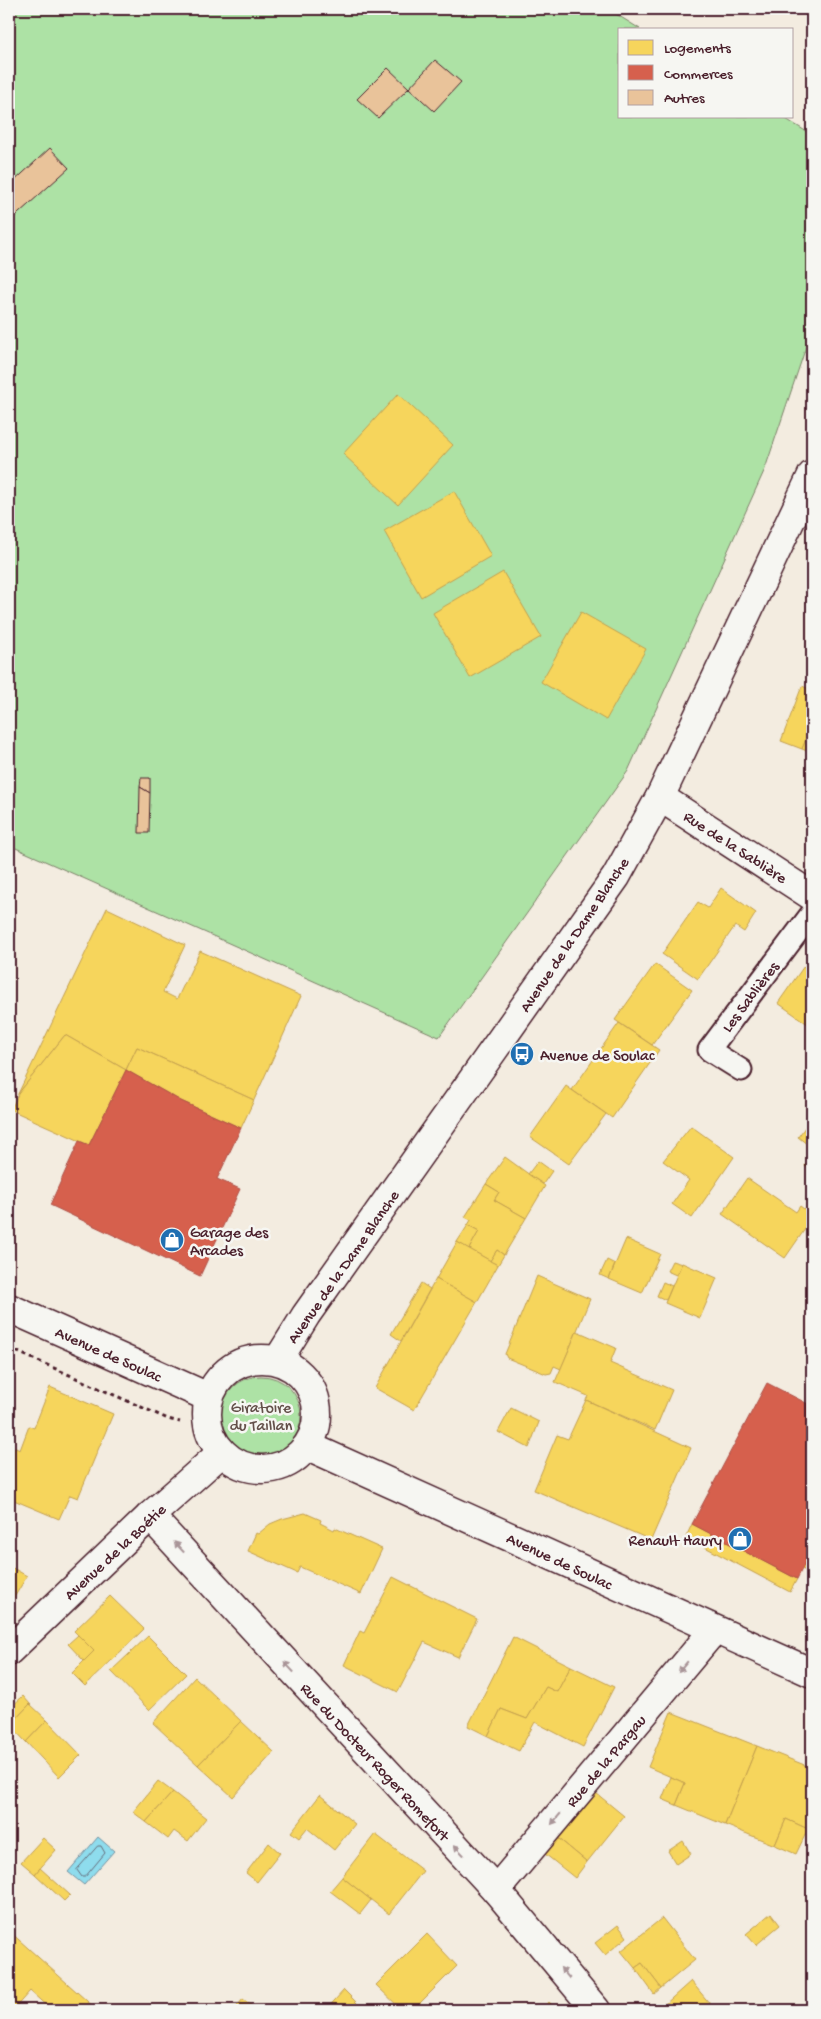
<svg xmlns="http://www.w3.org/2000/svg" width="821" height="2019" font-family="'Gochi Hand',sans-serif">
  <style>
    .green { fill: #ade2a5; stroke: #7c8068 }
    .water { fill: #8edced; stroke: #73909f }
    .homes { fill: #f6d55c; stroke: #c29e4d }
    .shops { fill: #d6604d; stroke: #ac4c43 }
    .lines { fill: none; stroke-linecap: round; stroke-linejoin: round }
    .shore { stroke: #656b79; stroke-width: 1 }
    .building { fill: #e9c39a; stroke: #4a1f2b }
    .service-casing { stroke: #4a1f2b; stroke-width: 25 }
    .minor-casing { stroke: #4a1f2b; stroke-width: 31 }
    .secondary-casing { stroke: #4a1f2b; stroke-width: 31 }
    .path { stroke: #4a1f2b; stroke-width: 3; stroke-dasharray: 4 4; stroke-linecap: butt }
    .service { stroke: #f6f6f2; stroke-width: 21 }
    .minor { stroke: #f6f6f2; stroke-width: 28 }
    .secondary { stroke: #f6f6f2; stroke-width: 28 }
    .oneway { fill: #a99598 }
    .labels { text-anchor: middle; stroke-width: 5; stroke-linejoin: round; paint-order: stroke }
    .street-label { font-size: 16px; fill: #4a1f2b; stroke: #f6f6f2 }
    .poi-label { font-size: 16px; fill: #4a1f2b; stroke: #f6f6f2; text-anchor: start }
    .park-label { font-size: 16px; fill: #63504a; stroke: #f6f6f2 }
  </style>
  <rect width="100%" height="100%" fill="#f3ece0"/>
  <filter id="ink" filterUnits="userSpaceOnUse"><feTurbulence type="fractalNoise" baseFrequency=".02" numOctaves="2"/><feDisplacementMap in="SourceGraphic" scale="10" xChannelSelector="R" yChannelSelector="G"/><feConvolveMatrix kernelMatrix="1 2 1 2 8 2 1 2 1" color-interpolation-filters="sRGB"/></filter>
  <g filter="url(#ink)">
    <g class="green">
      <polygon points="9,9 608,9 640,29 620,29 620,116 781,116 812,135 812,329 765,469 628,771 439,1037 9,845"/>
      <circle cx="261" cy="1416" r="40"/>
    </g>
    <polygon class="water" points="98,1837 114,1851 84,1885 68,1872"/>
    <g class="homes">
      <polygon points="398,394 453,445 398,505 343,454"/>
      <polygon points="454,491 491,556 421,597 384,531"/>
      <polygon points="503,572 541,637 470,678 433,613"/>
      <polygon points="581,612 646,649 606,720 541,682"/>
      <polygon points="802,686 812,690 812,740 807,737 802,749 781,741"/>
      <polygon points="807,737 812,740 812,753 802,749"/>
      <polygon points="721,888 756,913 744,932 735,926 698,979 662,954 698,902 708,908"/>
      <polygon points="107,908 185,945 163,992 177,999 200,951 301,996 254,1100 137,1047 126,1070 65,1035 18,1094"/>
      <polygon points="655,964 692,990 652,1045 615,1020"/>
      <polygon points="804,966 812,972 812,1027 778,1003"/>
      <polygon points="619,1023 659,1050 612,1118 572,1090"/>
      <polygon points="65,1035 126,1070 89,1145 11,1110 18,1094"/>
      <polygon points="137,1047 254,1100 241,1128 181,1101 126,1070"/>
      <polygon points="566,1086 606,1114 569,1164 530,1137"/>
      <polygon points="808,1123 812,1125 812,1148 798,1137"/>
      <polygon points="691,1126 734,1157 692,1218 672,1204 689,1180 663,1161"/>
      <polygon points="812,1155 812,1171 805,1166"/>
      <polygon points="505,1157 545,1186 526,1218 494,1200 499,1192 486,1184"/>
      <polygon points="538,1161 552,1171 543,1184 528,1174"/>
      <polygon points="747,1178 796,1212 800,1206 812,1215 812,1219 785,1258 722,1214"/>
      <polygon points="486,1184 499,1192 494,1200 526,1218 504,1255 497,1250 490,1261 469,1249 479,1231 468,1225 471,1220 465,1217"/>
      <polygon points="468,1225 479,1231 469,1249 457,1242"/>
      <polygon points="626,1239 660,1254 642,1293 609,1279"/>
      <polygon points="457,1242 498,1265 477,1302 436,1279"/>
      <polygon points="497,1250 504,1255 498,1265 490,1261"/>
      <polygon points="607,1260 615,1264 609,1279 600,1275"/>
      <polygon points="672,1261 682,1264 676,1275 667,1271"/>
      <polygon points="682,1263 717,1278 700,1318 665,1303"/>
      <polygon points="537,1276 590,1299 561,1369 554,1366 551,1373 546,1374 507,1358 505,1354"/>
      <polygon points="436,1279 477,1302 414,1410 375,1388"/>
      <polygon points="663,1282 672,1286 666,1300 657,1296"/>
      <polygon points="421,1283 430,1289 401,1341 391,1334"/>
      <polygon points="577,1331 616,1348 610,1363 672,1390 655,1430 586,1400 588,1396 555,1382"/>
      <polygon points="50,1387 113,1414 78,1498 70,1495 59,1519 9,1498 9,1445 20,1450 29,1426 34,1428"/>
      <polygon points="586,1400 691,1448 651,1540 534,1490 557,1435 568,1439"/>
      <polygon points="511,1408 539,1422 529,1448 498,1432"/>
      <polygon points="305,1513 321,1520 320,1523 334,1530 335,1528 382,1549 361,1594 300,1567 297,1573 248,1551 256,1533 258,1534 270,1524 282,1519"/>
      <polygon points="692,1524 797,1579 790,1592 686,1537"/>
      <polygon points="812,1549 812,1574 802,1569"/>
      <polygon points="9,1566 27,1576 9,1606"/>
      <polygon points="393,1577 477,1619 458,1657 424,1642 398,1692 344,1665 360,1631 364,1633"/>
      <polygon points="110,1596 144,1629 85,1686 72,1673 94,1651 74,1631"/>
      <polygon points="78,1635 94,1651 84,1661 68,1644"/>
      <polygon points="148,1636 186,1674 149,1710 111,1671"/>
      <polygon points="513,1637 571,1666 557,1692 546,1687 527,1719 501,1709 488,1736 468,1726"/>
      <polygon points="571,1666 614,1687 583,1747 535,1722 519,1751 488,1736 501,1709 527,1719 546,1687 557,1692"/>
      <polygon points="195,1677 241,1721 198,1765 153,1723"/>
      <polygon points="23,1696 30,1704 12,1723 9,1720 9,1709"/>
      <polygon points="30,1704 47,1720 26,1742 10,1725"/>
      <polygon points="671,1712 757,1746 725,1825 676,1805 685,1783 648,1767"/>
      <polygon points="47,1720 81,1755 59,1777 26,1742"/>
      <polygon points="241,1721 274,1752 233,1797 198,1765"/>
      <polygon points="757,1746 812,1768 812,1818 808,1829 786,1819 775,1845 725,1825"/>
      <polygon points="671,1777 685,1783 676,1805 662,1799"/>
      <polygon points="158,1781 173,1792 146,1822 133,1812"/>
      <polygon points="173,1792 206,1818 188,1841 174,1831 168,1839 146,1822"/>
      <polygon points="596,1793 624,1816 587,1862 558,1838"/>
      <polygon points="320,1795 355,1824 334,1850 307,1828 299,1838 291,1832"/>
      <polygon points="786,1819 808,1829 796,1854 775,1845"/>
      <polygon points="375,1834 423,1871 389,1914 342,1877"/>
      <polygon points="43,1838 56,1850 35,1874 21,1862"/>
      <polygon points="558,1838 587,1862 575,1878 545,1854"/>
      <polygon points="683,1841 691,1854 676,1864 668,1851"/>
      <polygon points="269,1843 280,1853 257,1882 246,1873"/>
      <polygon points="812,1857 812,1871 808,1869"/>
      <polygon points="40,1868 70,1895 64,1901 35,1874"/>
      <polygon points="342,1877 371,1900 360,1914 330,1891"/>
      <polygon points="771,1913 780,1925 756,1945 746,1934"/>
      <polygon points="662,1918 695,1960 661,1988 642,1963 635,1968 621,1951"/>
      <polygon points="618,1925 627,1937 605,1955 595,1943"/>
      <polygon points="9,1931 97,2010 51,2010 30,1991 13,2010 9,2010"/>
      <polygon points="427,1934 457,1966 413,2010 402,2010 376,1985"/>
      <polygon points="642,1963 661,1988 654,1994 635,1968"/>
      <polygon points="691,1981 715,2010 666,2010 663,2006"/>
      <polygon points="344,1990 357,2003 351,2010 326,2010"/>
      <polygon points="243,1999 257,2010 234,2010"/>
      <polygon points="549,2002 557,2010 540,2010"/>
    </g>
    <g class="shops">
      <polygon points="126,1070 181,1101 241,1128 217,1179 240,1189 200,1276 50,1205 79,1141 89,1145"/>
      <polygon points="767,1383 812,1406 812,1549 797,1579 692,1524"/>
    </g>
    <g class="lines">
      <polygon class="shore" points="98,1846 101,1846 105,1853 85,1877 82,1877 77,1870"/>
    </g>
    <g class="building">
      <polygon points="435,60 461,82 434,111 409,88"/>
      <polygon points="388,68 409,88 378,118 357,99"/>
      <polygon points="50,148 69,168 9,222 9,186"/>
      <polygon points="141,778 150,778 150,793 140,787"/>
      <polygon points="140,787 150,793 149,833 139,833"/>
    </g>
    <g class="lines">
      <g class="service-casing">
        <polyline id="service" points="741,1070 709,1050 812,913"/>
      </g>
      <g class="minor-casing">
        <g id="minor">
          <polyline points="660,797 812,896"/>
          <polyline points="150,1516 496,1890 596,2010"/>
          <polyline points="496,1890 714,1630"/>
        </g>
      </g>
      <g class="secondary-casing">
        <g id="secondary">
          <polyline points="9,1308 208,1397"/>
          <circle cx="262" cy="1414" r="55"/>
          <polyline points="278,1360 306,1315 616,877 660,797 812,475"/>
          <polyline points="308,1446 812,1673"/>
          <polyline points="9,1651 150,1516 221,1453"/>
        </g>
      </g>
      <polyline class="path" points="9,1348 168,1419 180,1422"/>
      <use href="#service" class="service"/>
      <use href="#minor" class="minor"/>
      <use href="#secondary" class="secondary"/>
    </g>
    <defs><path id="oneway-solid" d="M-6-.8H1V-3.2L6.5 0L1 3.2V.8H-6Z" transform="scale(1.25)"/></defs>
    <g class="oneway">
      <use href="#oneway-solid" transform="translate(179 1547) rotate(-133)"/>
      <use href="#oneway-solid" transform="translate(289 1667) rotate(-133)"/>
      <use href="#oneway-solid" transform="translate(683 1667) rotate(130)"/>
      <use href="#oneway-solid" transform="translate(556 1819) rotate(130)"/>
      <use href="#oneway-solid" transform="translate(459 1850) rotate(-133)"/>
      <use href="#oneway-solid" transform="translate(565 1973) rotate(-130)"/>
    </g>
  </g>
  <defs>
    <g id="bus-disc" transform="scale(1.25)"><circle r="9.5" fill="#1f6fb2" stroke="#f6f6f2"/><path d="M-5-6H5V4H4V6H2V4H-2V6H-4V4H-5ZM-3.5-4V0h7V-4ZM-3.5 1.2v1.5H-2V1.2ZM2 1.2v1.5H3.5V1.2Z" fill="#fff"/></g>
    <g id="shop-disc" transform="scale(1.25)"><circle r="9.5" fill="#1f6fb2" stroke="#f6f6f2"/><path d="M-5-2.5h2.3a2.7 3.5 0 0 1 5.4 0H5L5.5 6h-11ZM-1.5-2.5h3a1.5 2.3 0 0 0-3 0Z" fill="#fff"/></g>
  </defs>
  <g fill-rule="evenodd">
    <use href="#bus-disc" x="522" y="1054"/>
    <use href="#shop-disc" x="172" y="1240"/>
    <use href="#shop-disc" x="740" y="1539"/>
  </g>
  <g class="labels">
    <g class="street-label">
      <text transform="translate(736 846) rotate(33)" y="6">Rue de la Sablière</text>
      <text transform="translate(573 934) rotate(-56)" y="6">Avenue de la Dame Blanche</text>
      <text transform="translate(749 996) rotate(-53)" y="6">Les Sablières</text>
      <text transform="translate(342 1266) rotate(-55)" y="6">Avenue de la Dame Blanche</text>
      <text transform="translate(109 1353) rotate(24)" y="6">Avenue de Soulac</text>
      <text transform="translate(114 1551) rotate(-43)" y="6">Avenue de la Boétie</text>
      <text transform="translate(560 1560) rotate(25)" y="6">Avenue de Soulac</text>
      <text transform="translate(605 1760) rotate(-50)" y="6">Rue de la Pargau</text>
      <text transform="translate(376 1761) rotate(47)" y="6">Rue du Docteur Roger Romefort</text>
    </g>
    <g class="poi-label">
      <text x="540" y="1060">Avenue de Soulac</text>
      <text x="190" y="1237">Garage des<tspan x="190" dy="18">Arcades</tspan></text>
      <text x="722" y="1545" text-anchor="end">Renault Haury</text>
    </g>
    <g class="park-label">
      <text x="261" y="1412">Giratoire<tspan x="261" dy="18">du Taillan</tspan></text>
    </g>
  </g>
  <rect width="821" height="2019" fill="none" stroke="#f6f6f2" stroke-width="30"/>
  <rect x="15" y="15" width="791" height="1989" fill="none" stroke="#4a1f2b" stroke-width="2" filter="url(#ink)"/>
  <rect x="618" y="28" width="175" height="90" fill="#f6f6f2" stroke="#b1a0a2"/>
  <rect x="628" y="40" width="25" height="15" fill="#f6d55c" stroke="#b1a0a2"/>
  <text x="664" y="52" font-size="15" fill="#4a1f2b">Logements</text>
  <rect x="628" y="65" width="25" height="15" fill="#d6604d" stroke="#b1a0a2"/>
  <text x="664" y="78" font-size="15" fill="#4a1f2b">Commerces</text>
  <rect x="628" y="90" width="25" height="15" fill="#e9c39a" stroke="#b1a0a2"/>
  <text x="664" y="102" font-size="15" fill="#4a1f2b">Autres</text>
</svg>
